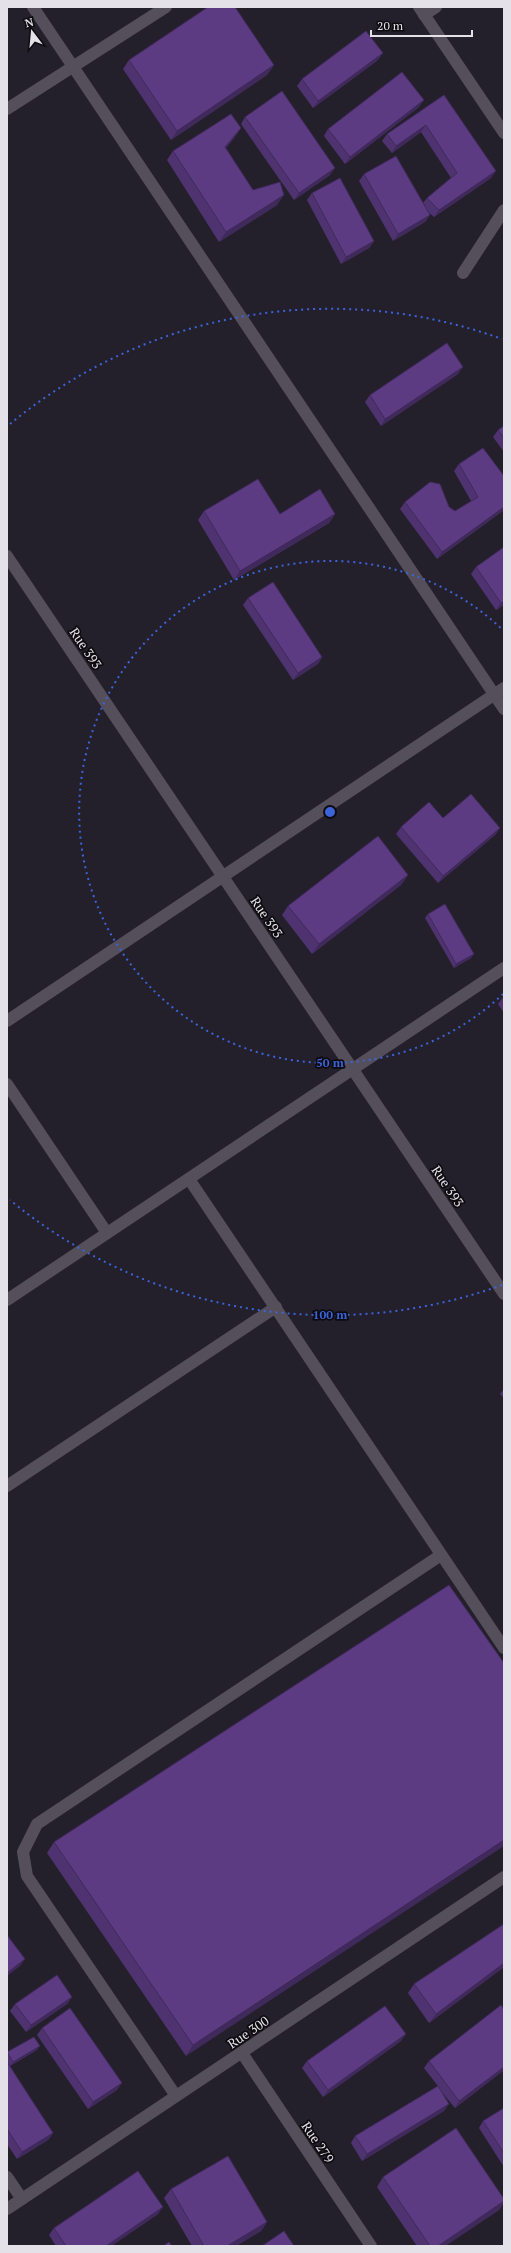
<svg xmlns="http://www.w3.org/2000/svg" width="511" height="2253" font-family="'PT Serif',serif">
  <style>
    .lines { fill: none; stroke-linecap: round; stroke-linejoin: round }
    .service { stroke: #544f5b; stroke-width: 12 }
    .minor { stroke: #544f5b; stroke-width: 12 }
    .wall { fill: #4f3370 }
    .shaded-wall { fill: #40295b }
    .building { fill: #5c3b82; stroke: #40295b }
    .ring { fill: none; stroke: #3b64da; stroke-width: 2; stroke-dasharray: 2 4 }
    .labels { text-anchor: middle; stroke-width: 3.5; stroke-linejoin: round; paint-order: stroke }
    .street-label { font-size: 13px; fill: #e4e1e8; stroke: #0d0b10 }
    .centre { fill: #3b64da; stroke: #0d0b10; stroke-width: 2 }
    .ring-label { font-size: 12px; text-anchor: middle; font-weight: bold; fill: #3b64da; stroke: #0d0b10; stroke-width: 3.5; stroke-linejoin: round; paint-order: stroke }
  </style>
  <rect width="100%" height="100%" fill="#24202b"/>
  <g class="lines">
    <polyline class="service" points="463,273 504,210"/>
    <g class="minor">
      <polyline points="33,7 504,709"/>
      <polyline points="419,7 504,133"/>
      <polyline points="424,15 436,7"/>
      <polyline points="7,109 166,7"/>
      <polyline points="7,556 504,1294"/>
      <polyline points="7,1021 504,688"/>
      <polyline points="7,1084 107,1233"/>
      <polyline points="189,1179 504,1648"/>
      <polyline points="7,1300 504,968"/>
      <polyline points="7,1486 276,1307"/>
      <polyline points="242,2053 371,2246"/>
      <polyline points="176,2096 27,1876 23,1852 37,1824 441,1555"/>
      <polyline points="7,2177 22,2199"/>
      <polyline points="7,2209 504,1877"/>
    </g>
  </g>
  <g class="wall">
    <polygon points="129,60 274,65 267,75 171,140 123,69"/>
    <polygon points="378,60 313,108 297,86 302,79"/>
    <polygon points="444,95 491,178 434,217 427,211 430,215 425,222 393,241 359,181 364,174 423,203 427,198 451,178 421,132 392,153 382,141 387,134"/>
    <polygon points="419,107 345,164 324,136 328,129"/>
    <polygon points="245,117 330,175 294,200 241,124"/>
    <polygon points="235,137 226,148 253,190 277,205 219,242 167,160 173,151"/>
    <polygon points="312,193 374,241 369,248 341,264 307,200"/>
    <polygon points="458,374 381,426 365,402 370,395"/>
    <polygon points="504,426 504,452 493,437 498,430"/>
    <polygon points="459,464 504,476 504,510 437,559 400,509 405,502 449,507 455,511 471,501 454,471"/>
    <polygon points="204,511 280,514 335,514 329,523 234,580 198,520"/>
    <polygon points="504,547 504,605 496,610 471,574 476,567"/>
    <polygon points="248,598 322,657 318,664 293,680 243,605"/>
    <polygon points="443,818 500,828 495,835 438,883 396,834 401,827"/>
    <polygon points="408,875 401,885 312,954 282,915 288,906"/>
    <polygon points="428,914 471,958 454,968 425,918"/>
    <polygon points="504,996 504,1013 498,1004"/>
    <polygon points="504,1389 504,1398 500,1394"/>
    <polygon points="504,1663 186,2056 47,1853 54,1842"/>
    <polygon points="504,1924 504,1967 429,2023 408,1993 414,1984"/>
    <polygon points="72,1997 67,2004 26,2032 10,2011 15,2004"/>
    <polygon points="42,2028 117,2090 88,2109 37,2035"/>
    <polygon points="401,2041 323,2097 302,2068 307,2061"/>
    <polygon points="37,2050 10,2066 53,2133 48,2140 17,2159 7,2144 7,2052"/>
    <polygon points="429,2061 504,2070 455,2108 440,2090 444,2111 362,2161 351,2143 355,2136 438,2086 424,2068"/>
    <polygon points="504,2108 504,2167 479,2128 483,2121"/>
    <polygon points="383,2177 504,2199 504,2202 499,2210 445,2246 417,2246 377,2187"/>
    <polygon points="171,2189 267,2222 261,2231 236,2246 192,2246 164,2198"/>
    <polygon points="158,2214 111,2246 56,2246 49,2235 54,2228"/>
  </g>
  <g class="shaded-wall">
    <polygon points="383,53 378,60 313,108 318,101"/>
    <polygon points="274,65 267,75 171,140 177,131"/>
    <polygon points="424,100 419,107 345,164 350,157"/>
    <polygon points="426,125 421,132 392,153 396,146"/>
    <polygon points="241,128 235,137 219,156 225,147"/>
    <polygon points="335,168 330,175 294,200 299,193"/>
    <polygon points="496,171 491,178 434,217 439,210"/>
    <polygon points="284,195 277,205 219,242 226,232"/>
    <polygon points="430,215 425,222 393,241 398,234"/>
    <polygon points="374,241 369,248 341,264 346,257"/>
    <polygon points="463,367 458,374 381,426 385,419"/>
    <polygon points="504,507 504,510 437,559 442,552"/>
    <polygon points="335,514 329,523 234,580 240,571"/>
    <polygon points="504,602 504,605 496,610 501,603"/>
    <polygon points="322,657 318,664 293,680 298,673"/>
    <polygon points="500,828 495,835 438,883 443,876"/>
    <polygon points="408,875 401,885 312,954 319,944"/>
    <polygon points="474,954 471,958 454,968 456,964"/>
    <polygon points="504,1840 504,1846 186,2056 193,2045"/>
    <polygon points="25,1959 20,1966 7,1976 7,1973"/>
    <polygon points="504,1963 504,1967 429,2023 436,2014"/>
    <polygon points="72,1997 67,2004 26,2032 31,2025"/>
    <polygon points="406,2034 401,2041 323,2097 328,2090"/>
    <polygon points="40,2046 37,2050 10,2066 13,2062"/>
    <polygon points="504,2067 504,2070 455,2108 459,2101"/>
    <polygon points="122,2083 117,2090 88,2109 93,2102"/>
    <polygon points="449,2104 444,2111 362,2161 367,2154"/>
    <polygon points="53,2133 48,2140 17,2159 22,2152"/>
    <polygon points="504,2201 499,2210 445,2246 438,2246"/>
    <polygon points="163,2207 158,2214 111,2246 106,2246"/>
    <polygon points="267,2222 261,2231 236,2246 227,2246"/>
  </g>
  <g class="building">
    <polygon points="208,7 235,7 274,65 177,131 129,60"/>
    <polygon points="366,31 383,53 318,101 302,79"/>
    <polygon points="402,72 424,100 350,157 328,129"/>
    <polygon points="282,91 335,168 299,193 245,117"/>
    <polygon points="444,95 496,171 439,210 427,198 457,173 426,125 396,146 387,134"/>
    <polygon points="231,114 241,128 225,147 253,190 280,182 284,195 226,232 173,151"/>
    <polygon points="396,156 430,215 398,234 364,174"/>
    <polygon points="340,178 374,241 346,257 312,193"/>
    <polygon points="447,343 463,367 385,419 370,395"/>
    <polygon points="504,426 504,438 498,430"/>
    <polygon points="483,448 504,476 504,507 442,552 405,502 430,482 440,484 449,507 455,511 478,497 459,464"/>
    <polygon points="258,479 280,514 320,489 335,514 240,571 204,511"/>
    <polygon points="504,547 504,602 501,603 476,567"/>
    <polygon points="273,582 322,657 298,673 248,598"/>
    <polygon points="471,794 500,828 443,876 401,827 429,802 443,818"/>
    <polygon points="378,836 408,875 319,944 288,906"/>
    <polygon points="445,904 474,954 456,964 428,914"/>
    <polygon points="449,1585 504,1663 504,1840 193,2045 54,1842"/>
    <polygon points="504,1924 504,1963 436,2014 414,1984"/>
    <polygon points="7,1935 25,1959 7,1973"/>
    <polygon points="57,1975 72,1997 31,2025 15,2004"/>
    <polygon points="501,2005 504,2010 504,2067 459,2101 429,2061"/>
    <polygon points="385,2006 406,2034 328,2090 307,2061"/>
    <polygon points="70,2008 122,2083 93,2102 42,2028"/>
    <polygon points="34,2037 40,2046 13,2062 7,2052"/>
    <polygon points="7,2062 53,2133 22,2152 7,2129"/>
    <polygon points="438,2086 449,2104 367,2154 355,2136"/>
    <polygon points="504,2108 504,2153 483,2121"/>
    <polygon points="456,2128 504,2199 504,2201 438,2246 430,2246 383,2177"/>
    <polygon points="228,2156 267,2222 227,2246 204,2246 171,2189"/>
    <polygon points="138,2171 163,2207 106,2246 66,2246 54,2228"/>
    <polygon points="284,2231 294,2246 262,2246"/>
    <polygon points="169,2242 172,2246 163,2246"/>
  </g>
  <g class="ring">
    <path d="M503 994A251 251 0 1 1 503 630"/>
    <path d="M502 1285A503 503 0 0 1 10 1200M10 424A503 503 0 0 1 502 339"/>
  </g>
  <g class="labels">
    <g class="street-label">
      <text transform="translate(86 648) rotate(56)" y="5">Rue 393</text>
      <text transform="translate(267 917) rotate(56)" y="5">Rue 393</text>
      <text transform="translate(448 1186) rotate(56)" y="5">Rue 393</text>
      <text transform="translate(248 2032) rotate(-34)" y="5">Rue 300</text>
      <text transform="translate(318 2142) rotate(56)" y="5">Rue 279</text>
    </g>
  </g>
  <circle cx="330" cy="812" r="6" class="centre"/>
  <g class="ring-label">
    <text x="330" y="1067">50 m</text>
    <text x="330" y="1319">100 m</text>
  </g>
  <rect width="511" height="2253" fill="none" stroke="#e4e1e8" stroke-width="16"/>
  <g transform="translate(32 32) rotate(344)" stroke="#0d0b10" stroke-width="3" paint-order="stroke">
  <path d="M0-3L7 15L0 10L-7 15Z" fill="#e4e1e8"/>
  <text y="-6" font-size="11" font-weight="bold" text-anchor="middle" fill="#e4e1e8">N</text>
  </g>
  <path d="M371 30v6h101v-6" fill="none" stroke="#e4e1e8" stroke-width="2"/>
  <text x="377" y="30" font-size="12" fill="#e4e1e8" stroke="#0d0b10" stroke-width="3" paint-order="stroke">20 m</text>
</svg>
